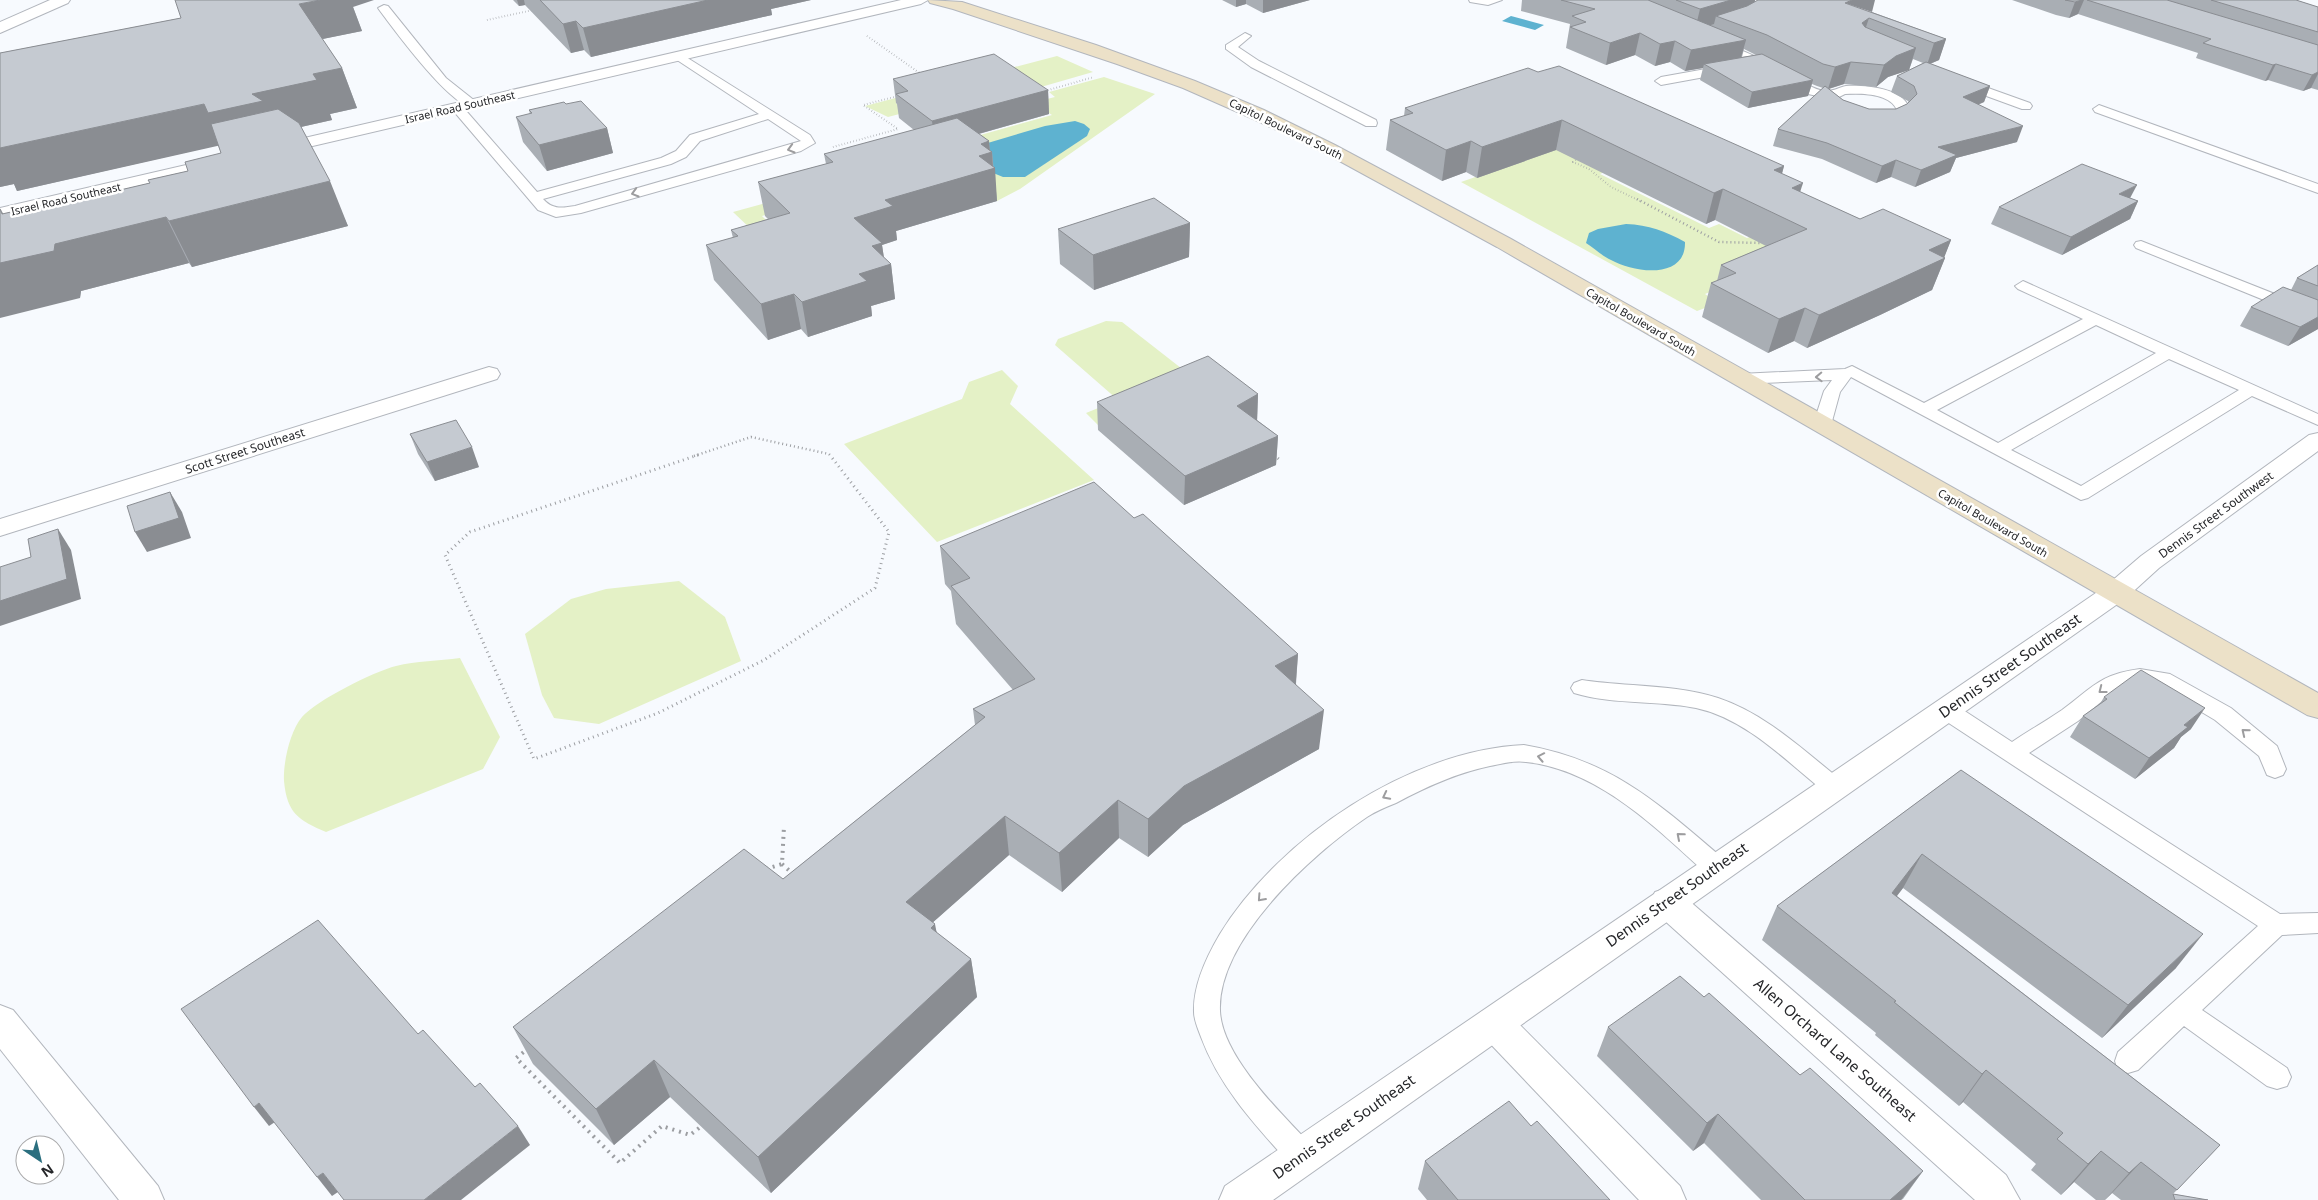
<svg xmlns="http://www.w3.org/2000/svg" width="2318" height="1200" font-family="'Noto Sans',sans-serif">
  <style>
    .green { fill: #e4f1c6 }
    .water { fill: #5eb2d0 }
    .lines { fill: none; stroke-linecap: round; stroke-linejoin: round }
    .service-casing { stroke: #b2b6bd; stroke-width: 2 }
    .minor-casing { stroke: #b2b6bd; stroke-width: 2 }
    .tertiary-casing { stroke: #b2b6bd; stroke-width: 2 }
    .secondary-casing { stroke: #b2b6bd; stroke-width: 2 }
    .path-far3 { stroke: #9c9ea2; stroke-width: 2; stroke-dasharray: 0.5 2.5; stroke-linecap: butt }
    .path-far2 { stroke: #9c9ea2; stroke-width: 2.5; stroke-dasharray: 1 3; stroke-linecap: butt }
    .path-far1 { stroke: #9c9ea2; stroke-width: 3; stroke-dasharray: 1 4; stroke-linecap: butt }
    .path { stroke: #9c9ea2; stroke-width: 4; stroke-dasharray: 2 5; stroke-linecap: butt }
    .service { fill: #fff; fill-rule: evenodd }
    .minor { fill: #fff; fill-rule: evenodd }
    .tertiary { fill: #fff; fill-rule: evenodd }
    .secondary { fill: #ece1c8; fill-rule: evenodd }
    .wall { fill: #a9aeb4; fill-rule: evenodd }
    .shaded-wall { fill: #8a8d92 }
    .building { fill: #c5cad1; stroke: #8a8d92 }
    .oneway { stroke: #9d9d9f }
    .labels { text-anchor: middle; stroke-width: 5; stroke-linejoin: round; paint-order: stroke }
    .far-street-label { font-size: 11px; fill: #252629; stroke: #fff }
    .street-label { font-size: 12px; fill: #252629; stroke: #fff }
    .near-street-label { font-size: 15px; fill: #252629; stroke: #fff }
  </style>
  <rect width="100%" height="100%" fill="#f7fafe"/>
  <g class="green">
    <polygon points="1057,56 1093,72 1034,89 1003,70"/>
    <polygon points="1104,77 1155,94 1020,189 997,201 930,149 1052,115 1038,106 1043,100 1055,97 1049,92"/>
    <polygon points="926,90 896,103 907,112 888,117 865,106"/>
    <polygon points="1605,132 1609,170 1600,174 1709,228 1719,224 1747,238 1799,217 1832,241 1705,294 1718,303 1697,311 1461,182"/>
    <polygon points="817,189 825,197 762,216 789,243 772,249 733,212"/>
    <polygon points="1106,321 1122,322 1204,386 1099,426 1086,413 1118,400 1055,345 1058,339"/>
    <polygon points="1002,370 1018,386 1010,404 1094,480 937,542 844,444 962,399 969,382"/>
    <polygon points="679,581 725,617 741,661 599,724 554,718 542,695 525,634 571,599 606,589"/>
    <path d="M460,658L500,737L483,769L326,832C298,820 287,813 284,781C283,763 290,731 302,717C317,700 373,672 396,666C416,661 439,661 460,658Z"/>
  </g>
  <g class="water">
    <polygon points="1511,16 1544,25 1535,30 1502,21"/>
    <polygon points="1075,121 1084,124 1090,129 1087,136 1025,177 1003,177 986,170 981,145 1045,126"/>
    <path d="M1626,224C1649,225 1665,231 1685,242C1686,280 1634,273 1611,260C1602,256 1594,248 1586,243L1589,233L1598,229Z"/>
  </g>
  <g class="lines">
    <g class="service-casing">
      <g id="service">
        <polygon points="1469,0 1502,0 1488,5 1470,2"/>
        <path d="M384,5L388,6L446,78L475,101L477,104L475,107C454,112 392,27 378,8Z"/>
        <polygon points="1245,33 1251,36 1238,47 1259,61 1376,120 1377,123 1376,126 1366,126 1251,67 1226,49 1226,45"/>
        <path d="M1718,43C1742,48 1764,61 1785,72C1798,78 1813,91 1827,91C1834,91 1840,87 1846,86C1865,85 1906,88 1910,111C1890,136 1837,123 1821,100L1822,97L1808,94L1752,64L1714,48V44ZM1845,94C1861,93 1890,93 1897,110C1881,123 1846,116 1833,100Z"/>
        <path d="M678,52L810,135L815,143L801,151L581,213L556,217L538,210L451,108L457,104L461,105L537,192L661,158L676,151L690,135L759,114L674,58V54ZM768,119L801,141L575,206C562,208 553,210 543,199L671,164L686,157L700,141Z"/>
        <polygon points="1728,65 1732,66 1732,72 1661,85 1655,81 1661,77"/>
        <polygon points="1963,79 2030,103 2032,106 2030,109 2022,109 1959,86 1957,83"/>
        <polygon points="2099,105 2318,184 2318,193 2095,112 2093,109"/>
        <polygon points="2141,241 2318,311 2318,322 2136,248 2134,245 2136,242"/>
        <path d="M2023,281L2318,414V425L2252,396L2088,498L2081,500L1851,377L1840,392L1831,425L1828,429H1816L1813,425L1824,391L1832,380L1740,384L1734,383L1732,379L1734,375L1740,374L1845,369L1852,366L1924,403L2083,319L2018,289L2015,286ZM2096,325L2156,353L1998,443L1937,410ZM2169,359L2239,390L2081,486L2011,450Z"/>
        <path d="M2140,669L2170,674L2231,708L2277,746L2286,769L2283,775L2275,778L2267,775L2259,756L2215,720L2158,686L2140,683L2114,691L2078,721L2029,753L2280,914L2318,913V933L2282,935L2202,1010L2287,1068L2291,1077L2287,1086L2277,1089L2267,1086L2184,1026L2138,1070L2128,1073L2118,1070L2115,1061L2118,1052L2258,926L1938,716L1935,710L1938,704L1946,702L1954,704L2012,742C2028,731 2046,721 2062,710C2092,688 2100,674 2140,669Z"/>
        <path d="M1582,680C1627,687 1675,684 1718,698C1766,714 1803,750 1842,781L1845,787L1842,793L1834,796L1826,793C1787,762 1747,719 1696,708C1656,700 1613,705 1574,693L1571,688L1574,683Z"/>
        <path d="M1524,745C1613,760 1660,805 1726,861L1729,868L1726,875L1717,878L1708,875C1656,828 1599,770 1526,762C1514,760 1501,764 1490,766C1456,773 1426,787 1396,803C1386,807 1376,811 1367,817C1312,854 1217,940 1220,1011C1222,1057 1282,1114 1312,1146L1316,1156L1312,1166L1302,1170L1292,1166C1256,1126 1220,1088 1201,1037C1198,1029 1194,1020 1194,1012C1193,985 1207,956 1220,934C1279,838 1410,750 1524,745Z"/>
      </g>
    </g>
    <g class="minor-casing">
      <g id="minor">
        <polygon points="489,367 497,369 500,374 497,379 0,536 0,519"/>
        <polygon points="1667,888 1679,892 2006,1175 2020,1200 1975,1200 1655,912 1650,902 1655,892"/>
        <polygon points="1494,1007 1507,1012 1680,1186 1686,1200 1639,1200 1481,1034 1476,1023 1481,1012"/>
      </g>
    </g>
    <g class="tertiary-casing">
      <g id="tertiary">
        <polygon points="50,0 70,0 68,3 0,33 0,22"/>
        <polygon points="901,0 928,0 921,4 274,155 268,154 265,150 268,146 274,145"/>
        <polygon points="225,156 231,158 234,162 231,166 0,220 0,208"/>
        <polygon points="2318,433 2318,451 2159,568 2126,598 1273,1200 1219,1200 1225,1186 2074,608 2106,586 2141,556 2309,435"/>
        <polygon points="0,1005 13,1010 158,1186 164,1200 119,1200 0,1049"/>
      </g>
    </g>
    <g class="secondary-casing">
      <polygon id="secondary" points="928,0 962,2 1096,45 1195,81 1264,110 1335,145 1511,239 2318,693 2318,718 2307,715 1497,247 1323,152 1251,118 1183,88 1117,64 953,9 930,3"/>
    </g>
    <g class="path-far3">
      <polyline points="487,20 533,10"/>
      <polyline points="867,36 921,74"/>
      <polyline points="1045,91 1094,77"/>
      <polyline points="833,147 898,129 863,105 898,96"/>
      <polyline points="1578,158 1573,162 1589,169 1611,187 1640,201"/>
    </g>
    <g class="path-far2">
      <polyline points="1637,199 1719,242 1762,243"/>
      <polyline points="1273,454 1276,456"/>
      <polyline points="694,456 751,437 829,454 831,456"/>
    </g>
    <g class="path-far1">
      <polyline points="698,455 470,532 445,555 534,759 658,713 764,660 875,588 889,532 830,455"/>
      <polyline points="1274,455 1280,460"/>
    </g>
    <g class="path">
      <polyline points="782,864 794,875"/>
      <polyline points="766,869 782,864 784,826"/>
      <polyline points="529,1048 516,1058 620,1163 662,1126 690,1135 703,1125"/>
    </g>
    <use href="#service" class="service"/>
    <use href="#minor" class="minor"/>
    <use href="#tertiary" class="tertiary"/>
    <use href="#secondary" class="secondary"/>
  </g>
  <g class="wall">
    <polygon points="513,0 811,0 771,9 772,15 591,57 584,50 571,53 525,5 519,6"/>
    <polygon points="1222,0 1310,0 1263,13 1246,4 1236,7"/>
    <path d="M1522,0H1755V2L1872,12L1946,39L1939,60L1930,64L1990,86L1984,102L1978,105L2017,142L1956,158L1950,172L1915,187L1891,177L1876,183L1822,159L1773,146L1778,129L1823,88L1817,86L1812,84L1808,96L1748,108L1700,80L1703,68L1685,71L1670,62L1655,66L1635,55L1606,65L1566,48L1570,24L1521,11ZM1744,49L1756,55L1742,57ZM1913,59L1923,63L1897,76L1891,92L1908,101L1909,103L1896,109H1869L1843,100L1829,89L1844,84L1876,87L1888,77L1909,70Z"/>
    <polygon points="2012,0 2296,0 2318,7 2318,90 2311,88 2303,91 2268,80 2265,81 2196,58 2198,53 2078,14 2069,18 2056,15"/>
    <polygon points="353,7 362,31 322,39 342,68 357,108 330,114 332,120 301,127 348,226 192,267 189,263 81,291 80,298 3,214 42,205 44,208 150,183 148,180 188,171 221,153 218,145 17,191 14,184 0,187 0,53 181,18"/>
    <polygon points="1538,72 1784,166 1782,174 1800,192 1860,219 1951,240 1944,257 1945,258 1932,290 1880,315 1807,348 1794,341 1768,353 1702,317 1711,283 1717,281 1721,265 1766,246 1715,220 1706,224 1556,150 1477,178 1466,172 1442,181 1386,150 1390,120 1404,116 1405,108"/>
    <polygon points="893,79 1048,90 1049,114 979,134 989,141 990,151 992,152 997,201 896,231 897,240 882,245 884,258 891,264 895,299 871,306 872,316 808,337 801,329 768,340 714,280 706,245 733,238 731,230 768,219 765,216 758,182 826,164 824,154 914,130 899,118 897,104 896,103"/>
    <polygon points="566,104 607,128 613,153 547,171 523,142 516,117 530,114 529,110"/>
    <polygon points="2130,198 2138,201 2130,219 2062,255 1991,224 1999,207"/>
    <polygon points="1190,223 1189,257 1094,290 1060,264 1058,229"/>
    <polygon points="2318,265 2318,329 2288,346 2240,326 2251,307 2291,290 2297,278"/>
    <polygon points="1258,394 1257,420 1278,436 1276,465 1184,505 1098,430 1097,402"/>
    <polygon points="410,434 479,467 435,481 418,454"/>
    <polygon points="1134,518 1298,654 1296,684 1319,749 1183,825 1148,857 1119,838 1062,892 1009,855 933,922 937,933 971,959 977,997 771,1193 670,1097 614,1145 533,1064 513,1027 783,879 975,725 973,709 1013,690 956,624 951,591 945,584 940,546"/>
    <polygon points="2104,697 2191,729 2181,737 2174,748 2135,779 2070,737 2083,716 2100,704"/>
    <polygon points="1961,770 2176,968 2102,1038 1903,888 1897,896 2220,1145 2173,1194 2208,1200 2121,1200 2112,1193 2105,1200 2096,1200 2074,1182 2061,1195 2031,1170 2036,1164 1963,1102 1959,1106 1875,1035 1876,1033 1762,940 1777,906"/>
    <polygon points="1704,997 1800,1075 1923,1171 1903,1199 1901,1200 1761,1200 1704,1143 1693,1151 1597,1056 1608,1027"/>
    <polygon points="1531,1126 1610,1200 1427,1200 1418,1189 1425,1161"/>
  </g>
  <g class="shaded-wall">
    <polygon points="320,0 374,0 353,7 362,31 313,41 299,4"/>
    <polygon points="517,0 524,0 525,5 519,6"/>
    <polygon points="708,0 811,0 771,9 772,15 591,57 583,28"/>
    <polygon points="1236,0 1246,0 1246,4 1236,7"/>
    <polygon points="1263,0 1310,0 1263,13"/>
    <polygon points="1731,0 1755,0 1754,5 1716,16 1714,24 1695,30 1700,9"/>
    <polygon points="1852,0 1875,0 1872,12 1845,3"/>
    <polygon points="2082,0 2084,0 2078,14 2069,18 2075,2"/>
    <polygon points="1869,18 1862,39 1862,23"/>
    <polygon points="576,21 584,50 571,53 563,24"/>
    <polygon points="1640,33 1635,55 1606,65 1610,43"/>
    <polygon points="1946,39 1939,60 1927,65 1934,43"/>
    <polygon points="1746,40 1740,61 1704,64 1703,68 1685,71 1691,50"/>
    <polygon points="1675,41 1670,62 1655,66 1660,44"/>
    <polygon points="1916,48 1909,70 1888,77 1876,87 1884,65 1896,56"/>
    <polygon points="1851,62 1844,84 1828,89 1835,67"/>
    <polygon points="2276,64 2268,80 2265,81 2273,65"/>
    <polygon points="342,68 357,108 330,114 332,120 17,191 14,184 0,187 0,148 252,94 313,74"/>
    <polygon points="2318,72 2318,74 2311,88 2303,91 2312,75"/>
    <polygon points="1813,80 1808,96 1748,108 1752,92"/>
    <polygon points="1990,86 1984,102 1957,113 1963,97"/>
    <polygon points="1048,90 1049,114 935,146 932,121"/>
    <polygon points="1562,120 1556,150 1477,178 1482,147"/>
    <polygon points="2023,126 2017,142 1956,158 1950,172 1915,187 1921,170 1938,147"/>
    <polygon points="607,128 613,153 547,171 539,145"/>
    <polygon points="989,141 990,153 992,152 993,168 995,168 997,201 896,231 897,240 882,245 885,265 891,264 895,299 871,306 872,316 808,337 802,302 854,218 885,200 979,156 981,144"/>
    <polygon points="1471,141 1466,172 1442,181 1446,150"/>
    <polygon points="1896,160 1891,177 1876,183 1882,166"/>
    <polygon points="1784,166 1775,197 1774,170"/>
    <polygon points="330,181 348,226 192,267 169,221"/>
    <polygon points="1803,183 1793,214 1792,188"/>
    <polygon points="2137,185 2128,202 2119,194"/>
    <polygon points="1723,189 1715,220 1706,224 1714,193"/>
    <polygon points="2138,201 2130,219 2062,255 2071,237"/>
    <polygon points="42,205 63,242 166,217 189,263 81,291 80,298 0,318 0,263 2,214 0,208 24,251 43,208"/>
    <polygon points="1190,223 1189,257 1094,290 1093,255"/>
    <polygon points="1951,240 1944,258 1945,258 1932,290 1880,315 1807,348 1819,315 1929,250"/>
    <polygon points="794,294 801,329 768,340 761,304"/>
    <polygon points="1805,308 1794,341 1768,353 1779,319"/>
    <polygon points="2318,317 2318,329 2288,346 2300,327"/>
    <polygon points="1258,394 1257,423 1237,406"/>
    <polygon points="1278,436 1276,465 1184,505 1185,476"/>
    <polygon points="472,447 479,467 435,481 427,462"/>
    <polygon points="170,492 182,512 191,538 147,552 135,532"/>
    <polygon points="58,529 71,550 81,599 0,626 0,601"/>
    <polygon points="1298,654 1295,693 1275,666"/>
    <polygon points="2205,708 2191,729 2181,737 2174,748 2135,779 2149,758 2184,725"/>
    <polygon points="1324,710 1319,749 1183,825 1148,857 1148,819 1184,786"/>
    <polygon points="1118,800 1119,838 1062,892 1059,853"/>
    <polygon points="1005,816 1009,855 913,940 906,902"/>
    <polygon points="1922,854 1903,888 1873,926 1892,893"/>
    <polygon points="935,924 942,962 931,928"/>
    <polygon points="2203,934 2176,968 2102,1038 2128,1005"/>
    <polygon points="971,959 977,997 771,1193 758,1157"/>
    <polygon points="654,1060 670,1097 614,1145 596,1109"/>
    <polygon points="1986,1070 1963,1102 1959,1106 1982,1074"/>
    <polygon points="259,1103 275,1122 269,1126 254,1107"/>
    <polygon points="1718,1114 1704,1143 1693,1151 1707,1123"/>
    <polygon points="518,1126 530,1145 461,1200 424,1200"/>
    <polygon points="2101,1151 2074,1182 2061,1195 2088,1164"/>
    <polygon points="2141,1162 2112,1193 2105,1200 2129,1173"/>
    <polygon points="1923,1171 1901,1200 1890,1200"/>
    <polygon points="323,1173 338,1192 332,1196 317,1177"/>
  </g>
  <g class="building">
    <polygon points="175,0 320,0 299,4 342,68 313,74 317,80 252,94 263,101 208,113 204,104 0,148 0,53 181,18"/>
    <polygon points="540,0 708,0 583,28 576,21 563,24"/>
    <polygon points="1561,0 1648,0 1746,40 1691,50 1675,41 1660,44 1640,33 1610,43 1570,27 1586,22 1572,16 1595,9"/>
    <polygon points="1676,0 1731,0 1700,9"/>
    <polygon points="1758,0 1852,0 1845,3 1946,39 1934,43 1869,18 1862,23 1865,27 1916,48 1896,56 1884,65 1851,62 1835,67 1823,64 1767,35 1716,16 1747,6"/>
    <polygon points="2065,0 2082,0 2075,2"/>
    <polygon points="2087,0 2167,0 2318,45 2318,72 2312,75 2276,64 2273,65 2203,43 2211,39"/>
    <polygon points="2211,0 2296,0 2318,7 2318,32"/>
    <polygon points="994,54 1048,90 932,121 896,94 908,91 893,79"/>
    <polygon points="1762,54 1813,80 1752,92 1704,64"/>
    <polygon points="1926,62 1990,86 1963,97 2023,126 1938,147 1957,155 1921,170 1896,160 1882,166 1827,143 1778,129 1825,86 1843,100 1869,109 1896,109 1907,104 1917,94 1914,86 1897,76"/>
    <polygon points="1559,66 1784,166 1774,170 1803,183 1792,188 1860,219 1883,209 1951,240 1929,250 1945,258 1893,282 1819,315 1805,308 1779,319 1711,283 1736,273 1721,265 1807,229 1723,189 1714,193 1562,120 1482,147 1471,141 1446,150 1390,120 1413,113 1405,108 1475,85 1528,68 1538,72"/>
    <polygon points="581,101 607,128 539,145 516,117 532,113 529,110 564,102 566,104"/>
    <polygon points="278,109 299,123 330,181 169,221 166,217 55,244 54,251 0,263 0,209 2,214 42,205 43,208 150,183 148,180 188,171 185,162 221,153 211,124"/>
    <polygon points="957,118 989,141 981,144 992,152 979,156 995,168 885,200 893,206 854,218 882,243 872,246 891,264 859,274 867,281 802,302 794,294 761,304 706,245 738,236 731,230 790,213 758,182 833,162 824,154"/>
    <polygon points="2082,164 2137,185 2119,194 2138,201 2071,237 1999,207"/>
    <polygon points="1154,198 1190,223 1093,255 1058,229"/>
    <polygon points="2318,265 2318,286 2297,278"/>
    <polygon points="2283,287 2318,300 2318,317 2300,327 2251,307"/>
    <polygon points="1208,356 1258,394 1237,406 1278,436 1185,476 1097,402"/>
    <polygon points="456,420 472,447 427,462 410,434"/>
    <polygon points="1094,482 1134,518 1143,514 1298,654 1275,666 1324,710 1184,786 1148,819 1118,800 1059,853 1005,816 906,902 935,924 931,928 971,959 758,1157 654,1060 596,1109 513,1027 744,849 783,879 985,717 973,709 1035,679 951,586 970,578 940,546"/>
    <polygon points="170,492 179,518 135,532 127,506"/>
    <polygon points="58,529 67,579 0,601 0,567 31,557 28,539"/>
    <polygon points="2141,670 2205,708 2184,725 2188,727 2149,758 2083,716 2107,699 2104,697"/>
    <polygon points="1961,770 2203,934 2128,1005 1922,854 1892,893 2220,1145 2177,1190 2141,1162 2129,1173 2101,1151 2088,1164 2057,1139 2063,1133 1986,1070 1982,1074 1894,1002 1896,1001 1777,906"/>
    <polygon points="318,920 418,1034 423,1030 475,1087 480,1083 518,1126 424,1200 344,1200 323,1173 317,1177 259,1103 254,1107 181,1009"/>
    <polygon points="1680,976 1704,997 1709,993 1800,1075 1810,1068 1923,1171 1890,1200 1805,1200 1718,1114 1707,1123 1608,1027"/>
    <polygon points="1509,1101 1531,1126 1537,1121 1610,1200 1458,1200 1425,1161"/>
    <polygon points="2173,1194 2208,1200 2175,1200"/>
  </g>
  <defs><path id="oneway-chevron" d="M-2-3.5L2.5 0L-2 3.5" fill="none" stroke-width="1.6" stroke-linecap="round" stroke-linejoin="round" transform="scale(1.25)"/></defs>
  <g class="oneway">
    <use href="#oneway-chevron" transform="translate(791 149) rotate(164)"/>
    <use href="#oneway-chevron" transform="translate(635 193) rotate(164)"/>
    <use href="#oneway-chevron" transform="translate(1819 377) rotate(178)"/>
    <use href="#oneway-chevron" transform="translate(2102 690) rotate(142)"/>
    <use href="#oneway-chevron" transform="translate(2245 732) rotate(-141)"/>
    <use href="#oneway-chevron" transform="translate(1541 757) rotate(-169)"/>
    <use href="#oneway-chevron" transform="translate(1386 796) rotate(153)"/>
    <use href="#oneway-chevron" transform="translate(1680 836) rotate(-139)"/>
    <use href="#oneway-chevron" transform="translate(1261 898) rotate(132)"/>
  </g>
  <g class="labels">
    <g class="far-street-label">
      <text transform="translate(460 107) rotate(-13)" y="4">Israel Road Southeast</text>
      <text transform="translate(1286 129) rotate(26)" y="4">Capitol Boulevard South</text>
      <text transform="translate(66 199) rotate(-13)" y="4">Israel Road Southeast</text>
      <text transform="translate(1641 322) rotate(30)" y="4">Capitol Boulevard South</text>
      <text transform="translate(1993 523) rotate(30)" y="4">Capitol Boulevard South</text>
    </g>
    <g class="street-label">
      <text transform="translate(245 451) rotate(-18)" y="4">Scott Street Southeast</text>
      <text transform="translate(2216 515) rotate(-36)" y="4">Dennis Street Southwest</text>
    </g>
    <g class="near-street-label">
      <text transform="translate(2010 666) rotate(-35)" y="5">Dennis Street Southeast</text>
      <text transform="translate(1677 895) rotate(-35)" y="5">Dennis Street Southeast</text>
      <text transform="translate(1835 1050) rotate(41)" y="5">Allen Orchard Lane Southeast</text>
      <text transform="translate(1344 1127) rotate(-35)" y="5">Dennis Street Southeast</text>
    </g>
  </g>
  <g transform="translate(40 1160) rotate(145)"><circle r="24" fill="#ffffff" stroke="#a8a8a9"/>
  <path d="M0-4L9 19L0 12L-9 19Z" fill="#2b6f7f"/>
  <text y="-8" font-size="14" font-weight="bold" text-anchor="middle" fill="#252629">N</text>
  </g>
</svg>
